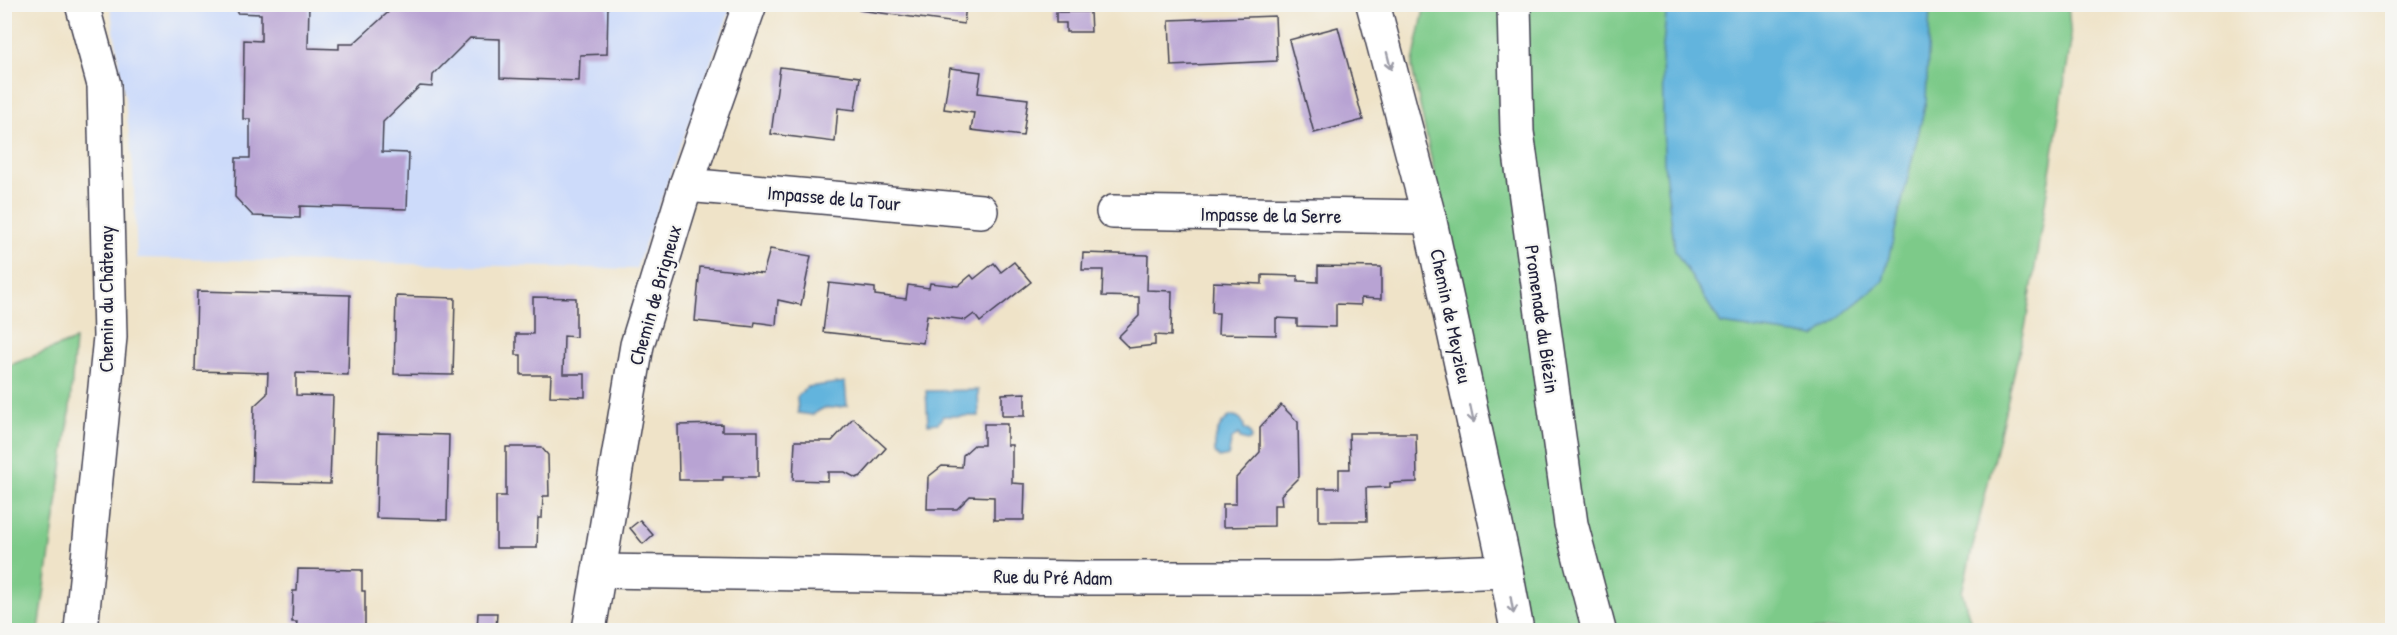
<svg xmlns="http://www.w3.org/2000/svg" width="2397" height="635" font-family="'Patrick Hand',sans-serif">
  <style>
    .built { fill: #cddbfa }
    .green { fill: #7dca89; stroke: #507662; stroke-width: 1.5 }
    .water { fill: #62b4dd; stroke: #426b8c; stroke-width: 1.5 }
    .building { fill: #b8a3d3 }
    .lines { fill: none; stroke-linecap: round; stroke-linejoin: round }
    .minor-casing { stroke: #413f50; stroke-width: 36 }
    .tertiary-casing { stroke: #413f50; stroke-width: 36 }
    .minor { stroke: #fff; stroke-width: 33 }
    .tertiary { stroke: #fff; stroke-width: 33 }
    .oneway { stroke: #9c9ca7 }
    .labels { text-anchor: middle; stroke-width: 4.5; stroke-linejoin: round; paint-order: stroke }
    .street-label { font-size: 20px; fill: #22223b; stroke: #f6f6f2 }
  </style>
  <rect width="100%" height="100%" fill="#f6f6f2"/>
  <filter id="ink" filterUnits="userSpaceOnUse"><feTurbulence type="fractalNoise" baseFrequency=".0167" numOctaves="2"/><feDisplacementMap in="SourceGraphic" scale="12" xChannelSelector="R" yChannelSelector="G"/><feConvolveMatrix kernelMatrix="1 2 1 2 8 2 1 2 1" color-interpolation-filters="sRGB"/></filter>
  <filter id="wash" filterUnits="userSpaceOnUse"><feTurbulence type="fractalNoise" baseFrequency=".008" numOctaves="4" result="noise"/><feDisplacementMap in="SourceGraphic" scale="24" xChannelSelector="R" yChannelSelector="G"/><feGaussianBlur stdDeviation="1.35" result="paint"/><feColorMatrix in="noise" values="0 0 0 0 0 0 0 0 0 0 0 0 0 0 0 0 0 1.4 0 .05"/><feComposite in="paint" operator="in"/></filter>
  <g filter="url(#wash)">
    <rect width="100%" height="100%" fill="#efe3c8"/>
    <polygon class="built" points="110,5 732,5 636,269 137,258 133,166 125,100"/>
    <g class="green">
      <polygon points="1425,5 2068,5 2071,41 2026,323 1962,592 1973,630 1529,630 1412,67"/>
      <polygon points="75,340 69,419 39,630 5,630 5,367"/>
    </g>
    <g class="water">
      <polygon points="1667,5 1930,5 1926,102 1883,281 1815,337 1721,324 1675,251 1664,164 1662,56"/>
      <polygon points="845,382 847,406 822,409 812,415 798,413 797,397 807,387"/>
      <polygon points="978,390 979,416 943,416 938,423 928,424 926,391"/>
      <path d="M1231,416C1239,415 1244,421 1244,428C1249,431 1252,433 1251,439L1247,441L1240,439L1239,434C1227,439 1232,447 1228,456L1219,458L1215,452C1214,437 1218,424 1231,416Z"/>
    </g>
    <g id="blocks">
      <g class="building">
        <polygon points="237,4 309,4 308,48 339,49 339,44 353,44 394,7 394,4 608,4 607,54 580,55 579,81 500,78 500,39 470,38 433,75 432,87 420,86 383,122 382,152 409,153 407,209 300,206 300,218 253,216 235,197 236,158 250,158 250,119 243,119 244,40 261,41 261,14 237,13"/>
        <polygon points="859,4 966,4 964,24 859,10"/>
        <polygon points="1056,12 1090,12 1091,32 1066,32 1066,23 1056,23"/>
        <polygon points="1275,16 1277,61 1171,66 1169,20"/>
        <polygon points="1338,27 1363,120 1314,133 1289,40"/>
        <polygon points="780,67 860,77 855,110 838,108 835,142 771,134"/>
        <polygon points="950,68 981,72 978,93 1028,99 1023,136 971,130 974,113 944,109"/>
        <polygon points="770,249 811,256 801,305 778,300 776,325 755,322 754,327 695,321 700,267 763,274"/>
        <polygon points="1083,253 1148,255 1147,290 1172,291 1171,336 1155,335 1155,345 1129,348 1118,337 1139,316 1139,297 1102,296 1103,270 1082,270"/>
        <polygon points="1014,262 1031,282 980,322 974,314 966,320 927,315 923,343 823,332 829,283 875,288 875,295 906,299 908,285 929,288 930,283 958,286 971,275 974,279 994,263 1001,272"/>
        <polygon points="1318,266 1381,267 1381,299 1361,298 1361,305 1336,304 1336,327 1297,326 1297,319 1276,318 1276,335 1218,334 1219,313 1212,313 1213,282 1262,284 1262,275 1298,276 1298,281 1318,282"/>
        <polygon points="197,291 350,295 348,375 296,373 296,395 333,396 330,484 252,482 254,406 267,394 268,373 195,371"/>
        <polygon points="396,296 455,298 453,375 394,374"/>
        <polygon points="533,297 576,298 576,337 564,336 563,374 585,374 585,397 550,396 551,375 521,375 521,355 516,355 516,334 533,334"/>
        <polygon points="1025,393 1025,416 1002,416 1002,394"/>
        <polygon points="1281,405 1298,422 1299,477 1281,495 1282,505 1274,505 1274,526 1223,527 1223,504 1236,504 1236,478 1260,452 1260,427"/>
        <polygon points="853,418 886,448 861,476 856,478 845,472 828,472 828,481 793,480 795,441 832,441"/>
        <polygon points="722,424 722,431 758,431 758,477 723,477 723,480 679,480 678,425"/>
        <polygon points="984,424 1007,424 1007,445 1012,445 1012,483 1025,484 1024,520 994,520 994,497 970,496 957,509 927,509 928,477 942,466 962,467 963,455 974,445 984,445"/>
        <polygon points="378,433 449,435 447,520 376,518"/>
        <polygon points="1349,433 1416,433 1417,482 1390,483 1390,487 1366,488 1367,521 1319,521 1319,488 1339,488 1339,469 1350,469"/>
        <polygon points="506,447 541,447 548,455 549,496 543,496 542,518 538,518 537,548 496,548 496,496 506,496"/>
        <polygon points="640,520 653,535 643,544 630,528"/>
        <polygon points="298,569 362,570 362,591 365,591 365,630 296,630 297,622 292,622 293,591 297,591"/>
        <polygon points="478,613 497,613 496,630 477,630"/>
      </g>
    </g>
  </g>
  <g filter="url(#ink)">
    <use href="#blocks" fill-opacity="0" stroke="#413f50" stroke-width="1.5"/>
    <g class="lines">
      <g class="minor-casing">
        <g id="minor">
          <polyline points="1514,4 1517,132 1571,524 1599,630"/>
          <polyline points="686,185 981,211"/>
          <polyline points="1113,212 1429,217"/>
          <polyline points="599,571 1078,578 1331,578 1506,571"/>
        </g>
      </g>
      <g class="tertiary-casing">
        <g id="tertiary">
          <polyline points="1373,4 1429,217 1506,571 1517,630"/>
          <polyline points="81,630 110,337 104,85 82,4"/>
          <polyline points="589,630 637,345 686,185 750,4"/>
        </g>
      </g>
      <use href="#minor" class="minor"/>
      <use href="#tertiary" class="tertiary"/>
    </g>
    <defs><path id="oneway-shaft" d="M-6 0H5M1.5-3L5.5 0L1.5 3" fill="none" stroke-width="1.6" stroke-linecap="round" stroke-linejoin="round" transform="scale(1.5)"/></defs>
    <g class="oneway">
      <use href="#oneway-shaft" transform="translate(1389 61) rotate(76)"/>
      <use href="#oneway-shaft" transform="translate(1472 414) rotate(78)"/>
      <use href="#oneway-shaft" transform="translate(1512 605) rotate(80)"/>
    </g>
  </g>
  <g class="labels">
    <g class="street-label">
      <text transform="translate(834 198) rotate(5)" y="7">Impasse de la Tour</text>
      <text transform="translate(1271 215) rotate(1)" y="7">Impasse de la Serre</text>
      <text transform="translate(655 295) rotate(-74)" y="7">Chemin de Brigneux</text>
      <text transform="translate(106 299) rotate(-90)" y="7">Chemin du Châtenay</text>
      <text transform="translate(1451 316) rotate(78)" y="7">Chemin de Meyzieu</text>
      <text transform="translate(1542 319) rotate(82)" y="7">Promenade du Biézin</text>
      <text transform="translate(1053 577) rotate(1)" y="7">Rue du Pré Adam</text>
    </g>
  </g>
  <rect width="2397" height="635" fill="none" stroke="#f6f6f2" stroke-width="24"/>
</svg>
